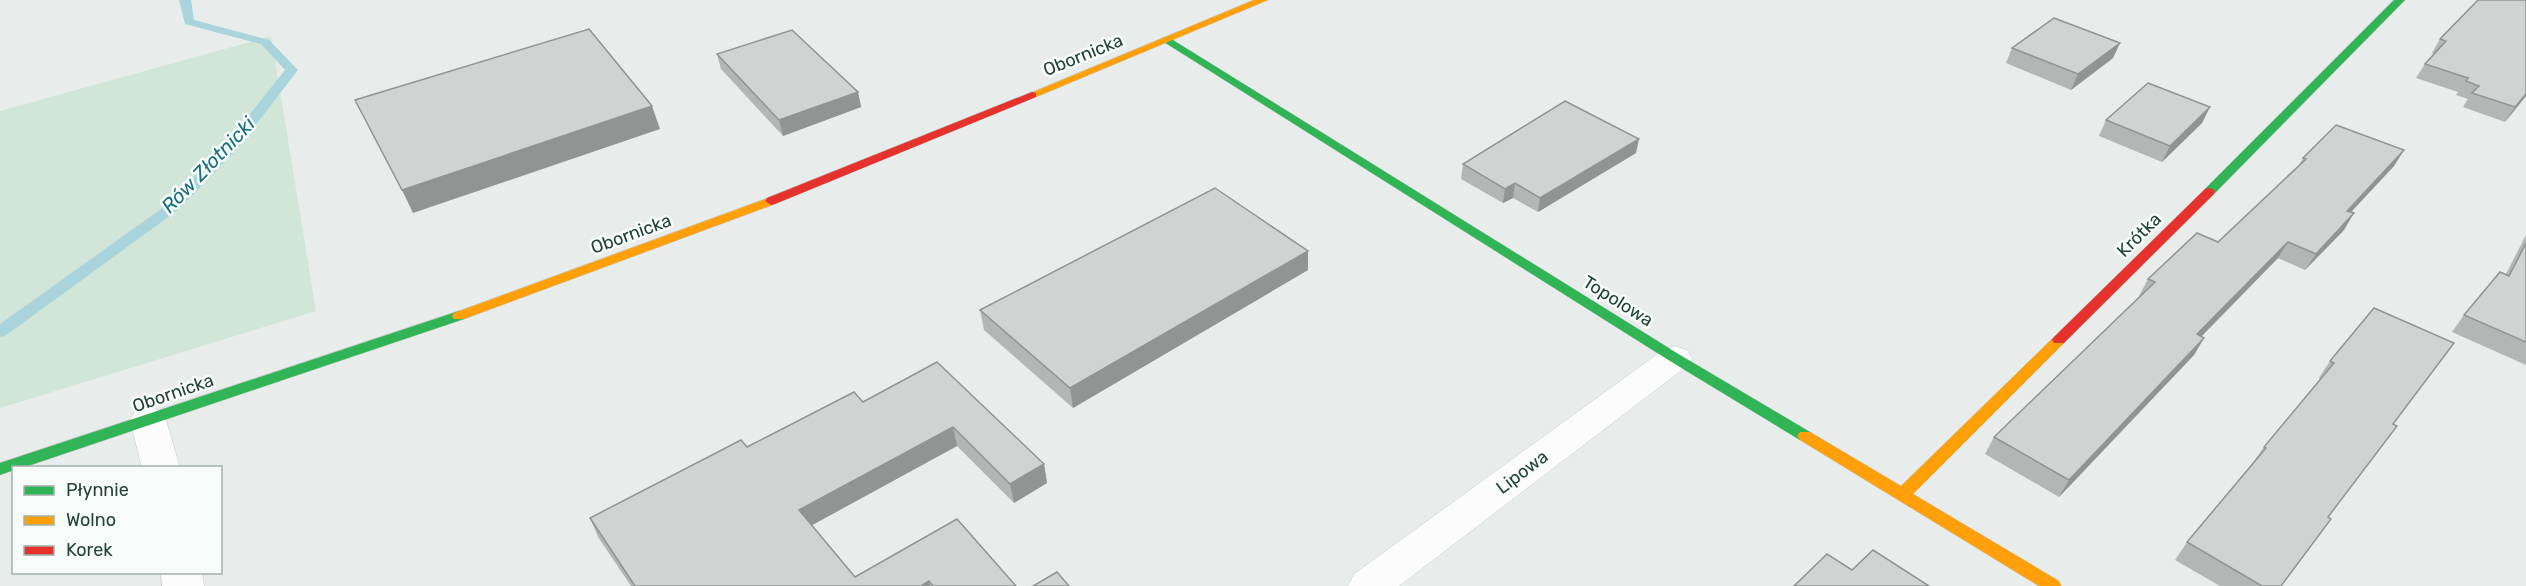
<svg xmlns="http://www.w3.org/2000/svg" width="2526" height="586" font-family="Rubik,sans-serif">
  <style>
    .green { fill: #d1e6d8 }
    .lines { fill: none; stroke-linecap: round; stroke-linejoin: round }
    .stream { fill: #a9d4db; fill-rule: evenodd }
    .street-casing { stroke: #c5cac8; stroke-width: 1 }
    .fast-casing { stroke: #c3cbc8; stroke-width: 1 }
    .slow-casing { stroke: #c3cbc8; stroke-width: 1 }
    .jam-casing { stroke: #c3cbc8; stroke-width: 1 }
    .street { fill: #fcfcfc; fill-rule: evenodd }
    .fast { fill: #30b455; fill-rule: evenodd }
    .slow { fill: #ff9f0a; fill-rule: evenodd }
    .jam { fill: #e5322d; fill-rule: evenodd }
    .wall { fill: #b2b6b5 }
    .shaded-wall { fill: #919493 }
    .building { fill: #cfd4d2; stroke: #919493; stroke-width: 1.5 }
    .labels { text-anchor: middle; stroke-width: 5; stroke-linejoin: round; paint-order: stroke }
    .street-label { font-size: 18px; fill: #24423a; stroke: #f7fbf9 }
    .water-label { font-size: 20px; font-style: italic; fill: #1c6f80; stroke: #f7fbf9 }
  </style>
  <rect width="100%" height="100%" fill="#e8edeb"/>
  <polygon class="green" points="271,36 316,311 0,408 0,111"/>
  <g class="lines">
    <polygon class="stream" points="179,0 191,0 194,20 269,40 298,70 237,149 178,210 5,336 0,337 0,324 168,204 227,143 285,70 261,44 185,24"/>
    <g class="street-casing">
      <g id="street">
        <polygon points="1675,346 1687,350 1692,358 1687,366 1399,586 1348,586 1354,574 1663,350"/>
        <polygon points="148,407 161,411 166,420 180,468 142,468 130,420 135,411"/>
        <polygon points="161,572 202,572 204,586 162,586"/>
      </g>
    </g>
    <g class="fast-casing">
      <g id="fast">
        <polygon points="2394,0 2405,0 2213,195 2205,195 2203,192 2205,189"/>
        <polygon points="1168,37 1680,355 1810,432 1813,436 1810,440 1800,440 1670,361 1164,42 1164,38"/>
        <polygon points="459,311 464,313 466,316 464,319 22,468 14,468 14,470 0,475 0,463"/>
      </g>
    </g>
    <g class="slow-casing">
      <g id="slow">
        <polygon points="1254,0 1268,0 1036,97 1028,97 1026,95"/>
        <polygon points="771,197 777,201 775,204 464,319 454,319 452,316 454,313"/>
        <polygon points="2059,335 2064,337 2066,340 2064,343 1913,494 2059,581 2061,586 2039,586 1800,440 1797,436 1800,432 1810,432 1901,486 2054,337"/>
      </g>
    </g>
    <g class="jam-casing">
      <g id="jam">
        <polygon points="1032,92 1036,93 1036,97 775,204 771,205 765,201 767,198"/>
        <polygon points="2209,188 2213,189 2215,192 2213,195 2064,343 2054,343 2052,340 2054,337 2205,189"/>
      </g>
    </g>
    <use href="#street" class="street"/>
    <use href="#fast" class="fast"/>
    <use href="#slow" class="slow"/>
    <use href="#jam" class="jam"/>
  </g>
  <g class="wall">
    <polygon points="2526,0 2526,96 2505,122 2463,107 2468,99 2456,95 2458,92 2416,78 2425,64 2434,54 2432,53 2440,39"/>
    <polygon points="2120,43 2113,58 2071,90 2006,63 2012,48"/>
    <polygon points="717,54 858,92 861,107 783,136 721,69"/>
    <polygon points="2210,107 2202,123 2162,162 2099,136 2106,120"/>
    <polygon points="2404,150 2394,166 2351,212 2344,230 2305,270 2278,258 2201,337 2204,338 2194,355 2059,497 1985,454 1994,437 2140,296 2139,296 2148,279 2218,242 2298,167 2303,158"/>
    <polygon points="1636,153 1538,212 1513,198 1503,203 1461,179 1463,164"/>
    <polygon points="2526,235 2526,365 2452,332 2464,315 2506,274"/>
    <polygon points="1308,251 1308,270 1073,408 984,330 980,310"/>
    <polygon points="2374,308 2393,424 2281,586 2220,586 2175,560 2187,542 2252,464 2264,447 2320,379 2319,378 2330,361"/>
    <polygon points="937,362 1044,464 1047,483 1014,503 957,446 812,525 855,577 1016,586 631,586 598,537 590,518 747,447 863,402"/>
  </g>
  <g class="shaded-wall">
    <polygon points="2120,43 2113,58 2071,90 2078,74"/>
    <polygon points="858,92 861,107 783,136 779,120"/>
    <polygon points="2526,94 2526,96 2505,122 2515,107"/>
    <polygon points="652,106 660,129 413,213 402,190"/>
    <polygon points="2210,107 2202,123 2162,162 2170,146"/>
    <polygon points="1639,139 1636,153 1538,212 1540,198"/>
    <polygon points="2404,150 2394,166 2337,227 2347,211"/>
    <polygon points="1515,183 1513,198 1503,203 1505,189"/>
    <polygon points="2354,213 2344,230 2305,270 2316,254"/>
    <polygon points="2288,242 2278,258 2187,351 2197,334"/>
    <polygon points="1308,251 1308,270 1073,408 1070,388"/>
    <polygon points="2204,338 2194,355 2059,497 2069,480"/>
    <polygon points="953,427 957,446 805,529 799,510"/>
    <polygon points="1044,464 1047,483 1014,503 1010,484"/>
    <polygon points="929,581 930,586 921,586"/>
  </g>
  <g class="building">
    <polygon points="2478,0 2526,0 2526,94 2515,107 2472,93 2479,86 2466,81 2468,78 2425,64 2446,41 2440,39"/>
    <polygon points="2054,18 2120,43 2078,74 2012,48"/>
    <polygon points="589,29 652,106 402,190 355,100"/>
    <polygon points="792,30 858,92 779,120 717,54"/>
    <polygon points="2148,83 2210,107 2170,146 2106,120"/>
    <polygon points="1565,101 1639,139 1540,198 1515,183 1505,189 1463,164"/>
    <polygon points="2336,125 2404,150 2347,211 2354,213 2316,254 2288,242 2197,334 2204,338 2069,480 1994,437 2155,282 2148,279 2197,233 2218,242 2306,159 2303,158"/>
    <polygon points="1215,188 1308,251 1070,388 980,310"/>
    <polygon points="2526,243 2526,342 2464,315 2500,272 2509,276"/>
    <polygon points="2374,308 2454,343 2393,424 2397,426 2328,517 2331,519 2281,586 2262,586 2187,542 2266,448 2264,447 2334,363 2330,361"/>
    <polygon points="937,362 1044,464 1010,484 953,427 799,510 855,577 957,519 1016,586 933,586 929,581 921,586 635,586 590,518 741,440 747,447 854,392 863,402"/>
    <polygon points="1873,550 1929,586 1794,586 1827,554 1852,570"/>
    <polygon points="1057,572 1069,586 1033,586"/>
  </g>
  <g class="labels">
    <g class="street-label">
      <text transform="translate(1083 55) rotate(-22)" y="6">Obornicka</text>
      <text transform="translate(631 234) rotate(-20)" y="6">Obornicka</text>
      <text transform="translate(2139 235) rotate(-45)" y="6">Krótka</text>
      <text transform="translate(1618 301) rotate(32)" y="6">Topolowa</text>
      <text transform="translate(173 393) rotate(-19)" y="6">Obornicka</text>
      <text transform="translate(1522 472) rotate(-37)" y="6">Lipowa</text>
    </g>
    <g class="water-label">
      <text transform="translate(208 165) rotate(-46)" y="7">Rów Złotnicki</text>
    </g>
  </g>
  <rect x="12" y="466" width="210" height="108" fill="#f7fbf9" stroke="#a3b1ad" stroke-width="1.5"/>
  <rect x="24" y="486" width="30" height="9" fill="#30b455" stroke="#a3b1ad" stroke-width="1.5"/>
  <text x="66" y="496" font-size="18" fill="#24423a">Płynnie</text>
  <rect x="24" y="516" width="30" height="9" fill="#ff9f0a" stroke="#a3b1ad" stroke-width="1.5"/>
  <text x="66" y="526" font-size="18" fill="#24423a">Wolno</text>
  <rect x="24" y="546" width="30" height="9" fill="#e5322d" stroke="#a3b1ad" stroke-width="1.5"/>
  <text x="66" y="556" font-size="18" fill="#24423a">Korek</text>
</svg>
